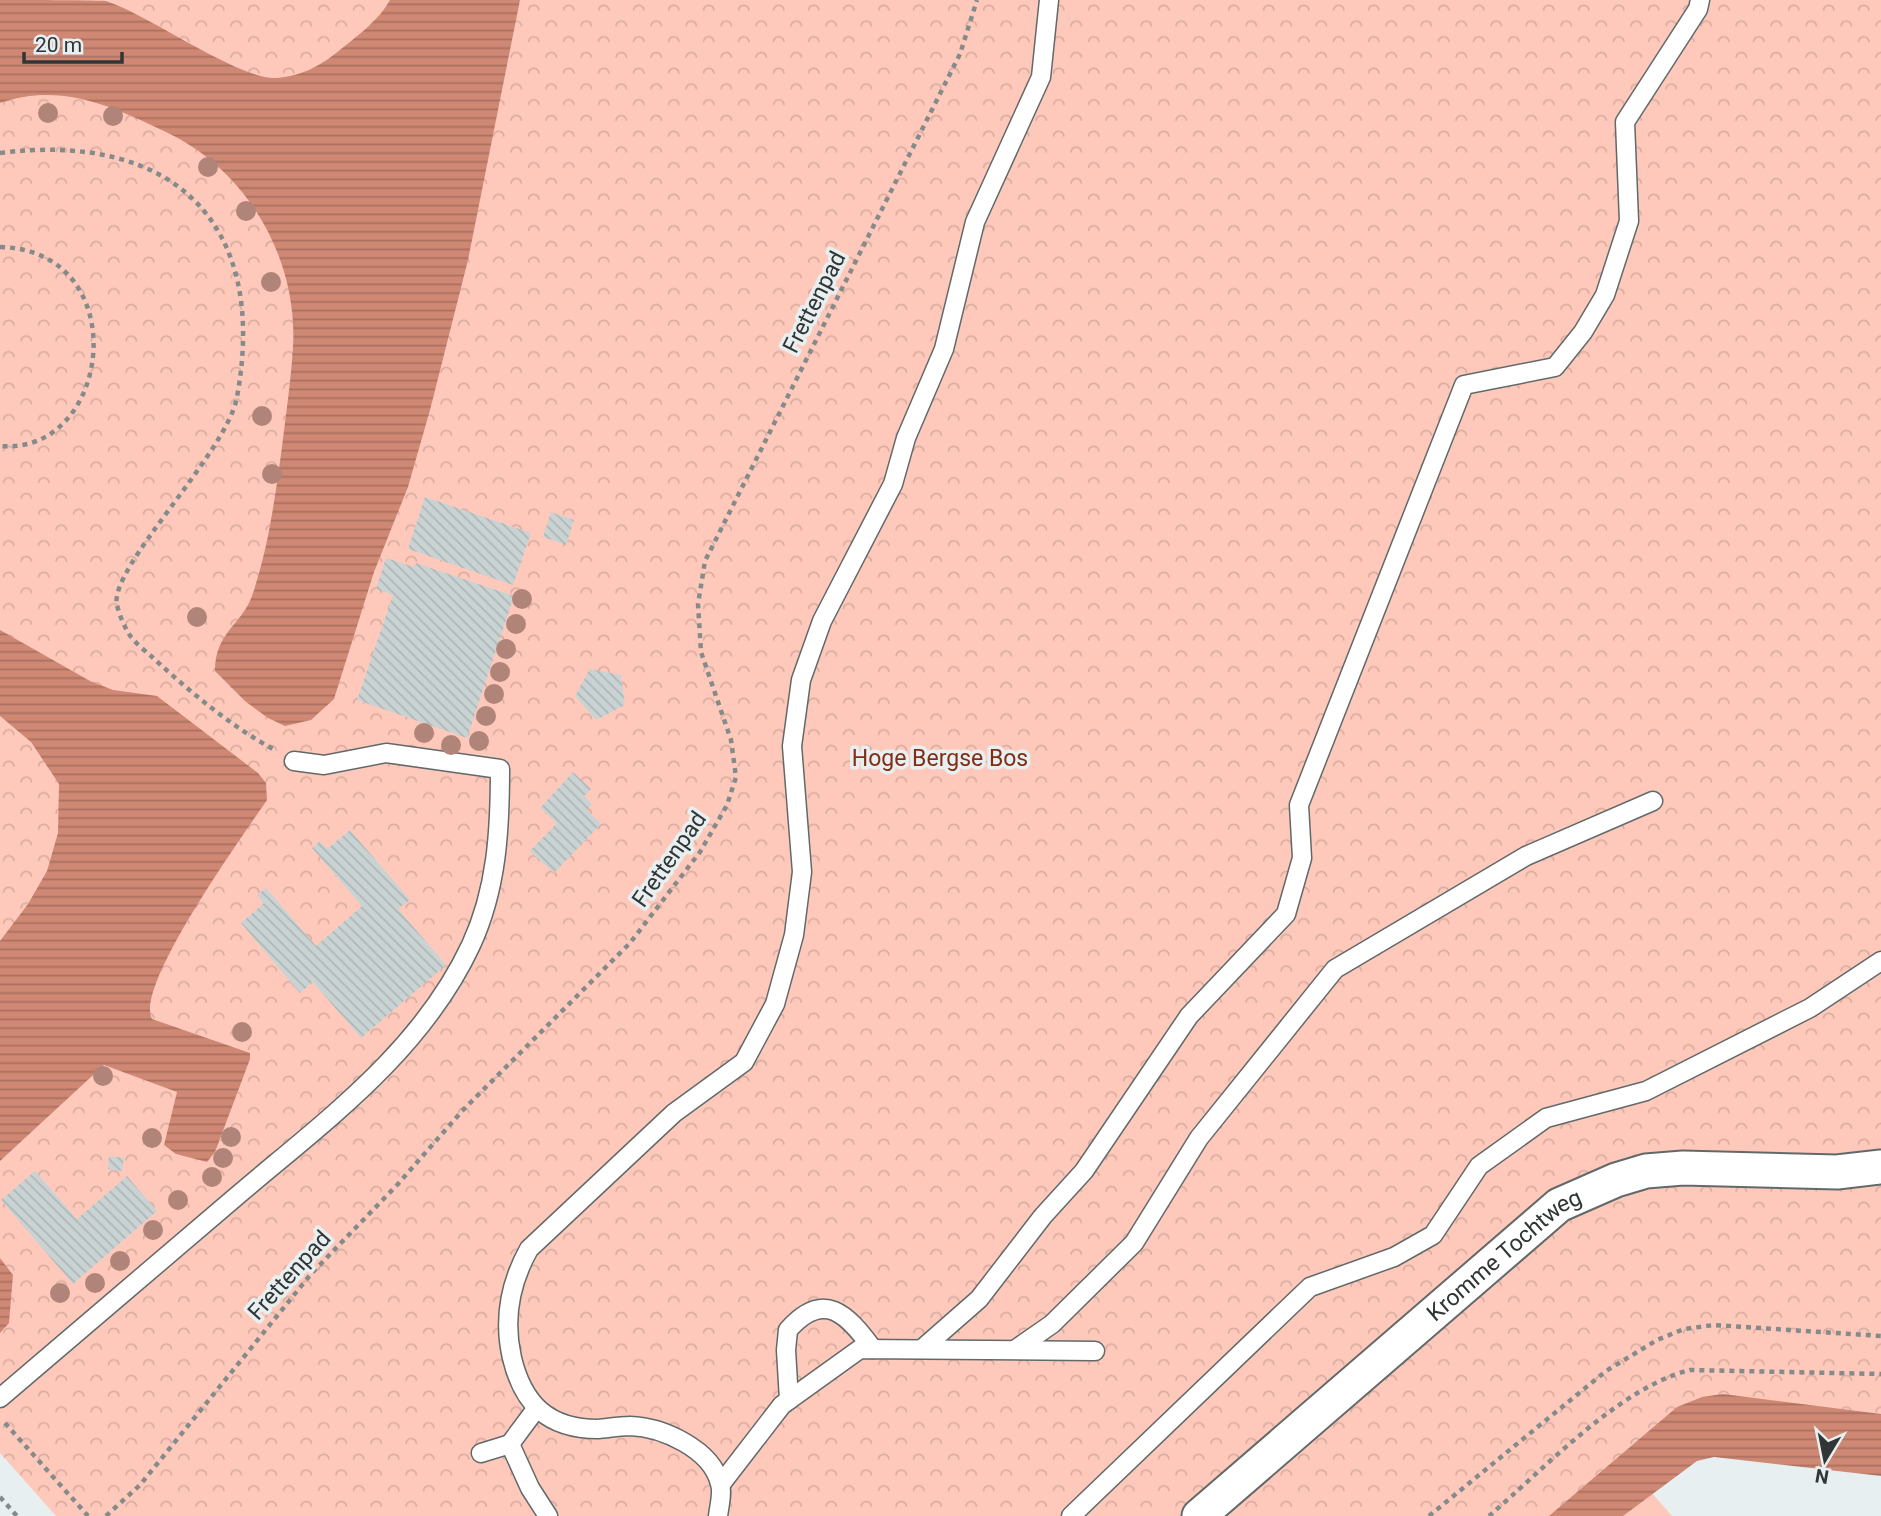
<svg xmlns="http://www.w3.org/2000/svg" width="1881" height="1516" font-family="Roboto,sans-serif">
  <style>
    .grass { fill: #fec9bb }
    .park { fill: url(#park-crowns) }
    .water { fill: url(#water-rules) }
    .building { fill: url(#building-back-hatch) }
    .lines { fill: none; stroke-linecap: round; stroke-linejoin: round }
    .service-casing { stroke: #616969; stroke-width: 21 }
    .minor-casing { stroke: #616969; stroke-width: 37 }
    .path { stroke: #858b8b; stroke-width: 4.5; stroke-dasharray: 5 5; stroke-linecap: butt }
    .service { stroke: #fff; stroke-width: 18 }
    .minor { stroke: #fff; stroke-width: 33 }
    .tree { fill: #b08478 }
    .labels { text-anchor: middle; stroke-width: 7; stroke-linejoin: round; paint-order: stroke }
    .street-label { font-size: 23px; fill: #313535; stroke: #e7eff0 }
    .park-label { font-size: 23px; fill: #832d15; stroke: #e7eff0 }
  </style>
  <defs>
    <pattern id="park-crowns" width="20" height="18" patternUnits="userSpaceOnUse" patternTransform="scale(1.75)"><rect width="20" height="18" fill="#fec9bb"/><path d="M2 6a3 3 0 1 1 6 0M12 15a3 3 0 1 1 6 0" fill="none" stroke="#daada1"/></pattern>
    <pattern id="water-rules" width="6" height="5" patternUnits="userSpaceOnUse" patternTransform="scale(1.75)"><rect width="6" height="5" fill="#cf8874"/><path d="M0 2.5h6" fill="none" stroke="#a97060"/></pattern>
    <pattern id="building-back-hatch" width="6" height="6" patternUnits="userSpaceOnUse" patternTransform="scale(1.75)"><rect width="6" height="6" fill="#cad3d3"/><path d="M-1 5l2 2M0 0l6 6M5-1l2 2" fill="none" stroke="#aeb6b6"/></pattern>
  </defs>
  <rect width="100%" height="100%" fill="#e7eff0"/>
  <polygon class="grass" points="1651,1492 1672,1516 1623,1516"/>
  <polygon class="park" points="0,0 1881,0 1881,1431 1751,1409 1617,1516 56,1516 0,1453"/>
  <g class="water">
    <path d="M0,0C26,0 84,0 106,1C149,15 238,79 275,78C301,77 322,65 341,49C359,35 379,20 390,0H520L468,260L430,410L408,487L374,572L334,699L311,720L285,726L268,718L245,701L215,671C215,631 243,625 253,593C269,545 275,497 282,447C286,414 291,380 293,347C298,258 247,170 166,132C112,106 60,82 0,103Z"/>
    <path d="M0,630L90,681L113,690L157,696L258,773L266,783L267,800C245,833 134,986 152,1019L250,1053V1059L215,1152L207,1162L176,1154L164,1145L177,1092L104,1065L0,1161V941L28,904L47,871L58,833L59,784L31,742L0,716Z"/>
    <polygon points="0,1258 13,1275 9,1323 0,1333"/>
    <polygon points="1723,1394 1881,1414 1881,1476 1714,1457 1697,1461 1623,1516 1549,1516 1677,1407 1702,1397"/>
  </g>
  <g class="building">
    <polygon points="425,497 531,533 513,585 408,549"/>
    <polygon points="551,512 574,520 566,545 543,537"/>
    <polygon points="386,558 414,567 416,563 514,596 467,738 357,700 393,595 376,589"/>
    <polygon points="590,669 621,675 625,705 596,720 575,696"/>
    <polygon points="573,772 591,789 584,796 592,804 587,810 601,824 554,873 530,851 557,823 540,808"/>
    <polygon points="350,830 410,900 398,909 446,965 361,1038 313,982 300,993 241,923 264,903 257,895 266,888 316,946 362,906 312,848 320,841 327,849"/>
    <polygon points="109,1156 124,1158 122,1171 108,1169"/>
    <polygon points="35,1171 77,1219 127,1176 157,1211 73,1284 1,1200"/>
  </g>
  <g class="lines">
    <g class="service-casing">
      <g id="service">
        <polyline points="922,1349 979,1299 1043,1216 1084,1171 1189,1016 1286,914 1302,858 1299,805 1464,385 1555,367 1583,332 1605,295 1629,221 1625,122 1698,9 1700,0"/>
        <polyline points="1016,1349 1052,1324 1134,1243 1199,1138 1335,969 1526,856 1653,801"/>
        <path d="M0,1398C79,1330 159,1263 238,1195C325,1121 421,1052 471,945C497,889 500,830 500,769L386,753L324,765L294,761"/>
        <path d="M789,1400L786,1350L788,1330C824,1289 847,1314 873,1349"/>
        <polyline points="510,1444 536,1409"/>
        <polyline points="481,1453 510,1444 530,1488 548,1516"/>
        <polyline points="721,1484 782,1405 860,1349 1095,1351"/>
        <path d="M718,1516C719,1507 723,1493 720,1484C712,1449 662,1427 630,1426C619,1426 609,1428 598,1429C548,1429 523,1404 512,1358C503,1319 510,1283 529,1249L674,1113L744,1062L775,1004L794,935L802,872L792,746L801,680L822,621L893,484L906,438L944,349L975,222L1041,77L1049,0"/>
        <polyline points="1071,1516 1310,1287 1394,1257 1433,1235 1479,1166 1546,1118 1646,1091 1810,1008 1881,961"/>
      </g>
    </g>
    <g class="minor-casing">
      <g id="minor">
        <path id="s1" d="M1199,1516L1559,1205L1616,1180L1646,1171L1683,1168L1837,1172L1881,1167"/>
      </g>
    </g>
    <g class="path">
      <path d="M0,153C173,131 269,223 237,397C227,453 108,569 117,605C119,614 124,626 129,634C134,642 144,650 151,656C188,690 229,725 273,749"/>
      <path d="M0,247C136,250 113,456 0,446"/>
      <polyline points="5,1423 88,1516"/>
      <polyline points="0,1497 17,1516"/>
      <polyline points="106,1516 140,1485 311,1274 398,1184 462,1111 630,943 700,852 727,805 736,777 731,740 701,652 698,604 705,561 960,54 977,0"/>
      <polyline points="1429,1516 1606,1371 1657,1340 1684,1329 1714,1325 1881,1336"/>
      <path d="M1489,1516C1544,1469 1620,1387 1690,1370L1881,1374"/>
    </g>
    <use href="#service" class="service"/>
    <use href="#minor" class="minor"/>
  </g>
  <g class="tree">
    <circle cx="48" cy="113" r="10"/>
    <circle cx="113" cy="116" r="10"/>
    <circle cx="208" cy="167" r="10"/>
    <circle cx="246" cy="211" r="10"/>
    <circle cx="271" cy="282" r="10"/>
    <circle cx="262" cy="416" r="10"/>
    <circle cx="272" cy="474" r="10"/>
    <circle cx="522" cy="599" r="10"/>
    <circle cx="197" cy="617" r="10"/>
    <circle cx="516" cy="624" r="10"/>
    <circle cx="506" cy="649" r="10"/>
    <circle cx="500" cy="672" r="10"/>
    <circle cx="494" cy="694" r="10"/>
    <circle cx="486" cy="716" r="10"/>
    <circle cx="424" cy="733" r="10"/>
    <circle cx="479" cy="741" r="10"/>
    <circle cx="451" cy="745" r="10"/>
    <circle cx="242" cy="1032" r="10"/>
    <circle cx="103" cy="1076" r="10"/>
    <circle cx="231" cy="1137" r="10"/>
    <circle cx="152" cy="1138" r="10"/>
    <circle cx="223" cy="1158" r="10"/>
    <circle cx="212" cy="1177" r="10"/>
    <circle cx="178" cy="1200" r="10"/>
    <circle cx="153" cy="1230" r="10"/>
    <circle cx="120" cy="1261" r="10"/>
    <circle cx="95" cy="1283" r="10"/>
    <circle cx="60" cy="1293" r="10"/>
  </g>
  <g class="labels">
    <g class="street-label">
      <text transform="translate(814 302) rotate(-63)" y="8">Frettenpad</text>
      <text transform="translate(669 859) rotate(-55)" y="8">Frettenpad</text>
      <text dy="8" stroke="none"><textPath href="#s1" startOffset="402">Kromme Tochtweg</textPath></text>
      <text transform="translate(289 1275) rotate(-48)" y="8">Frettenpad</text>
    </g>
    <g class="park-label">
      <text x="940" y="766">Hoge Bergse Bos</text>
    </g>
  </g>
  <g transform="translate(1825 1460) rotate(190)" stroke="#e7eff0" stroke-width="5" paint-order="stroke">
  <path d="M0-5L12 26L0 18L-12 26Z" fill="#313535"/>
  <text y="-10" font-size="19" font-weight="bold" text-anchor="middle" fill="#313535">N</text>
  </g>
  <path d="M24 52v10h98v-10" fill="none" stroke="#313535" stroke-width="3.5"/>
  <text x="35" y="52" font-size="21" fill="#313535" stroke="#e7eff0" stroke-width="5" paint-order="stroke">20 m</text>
</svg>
